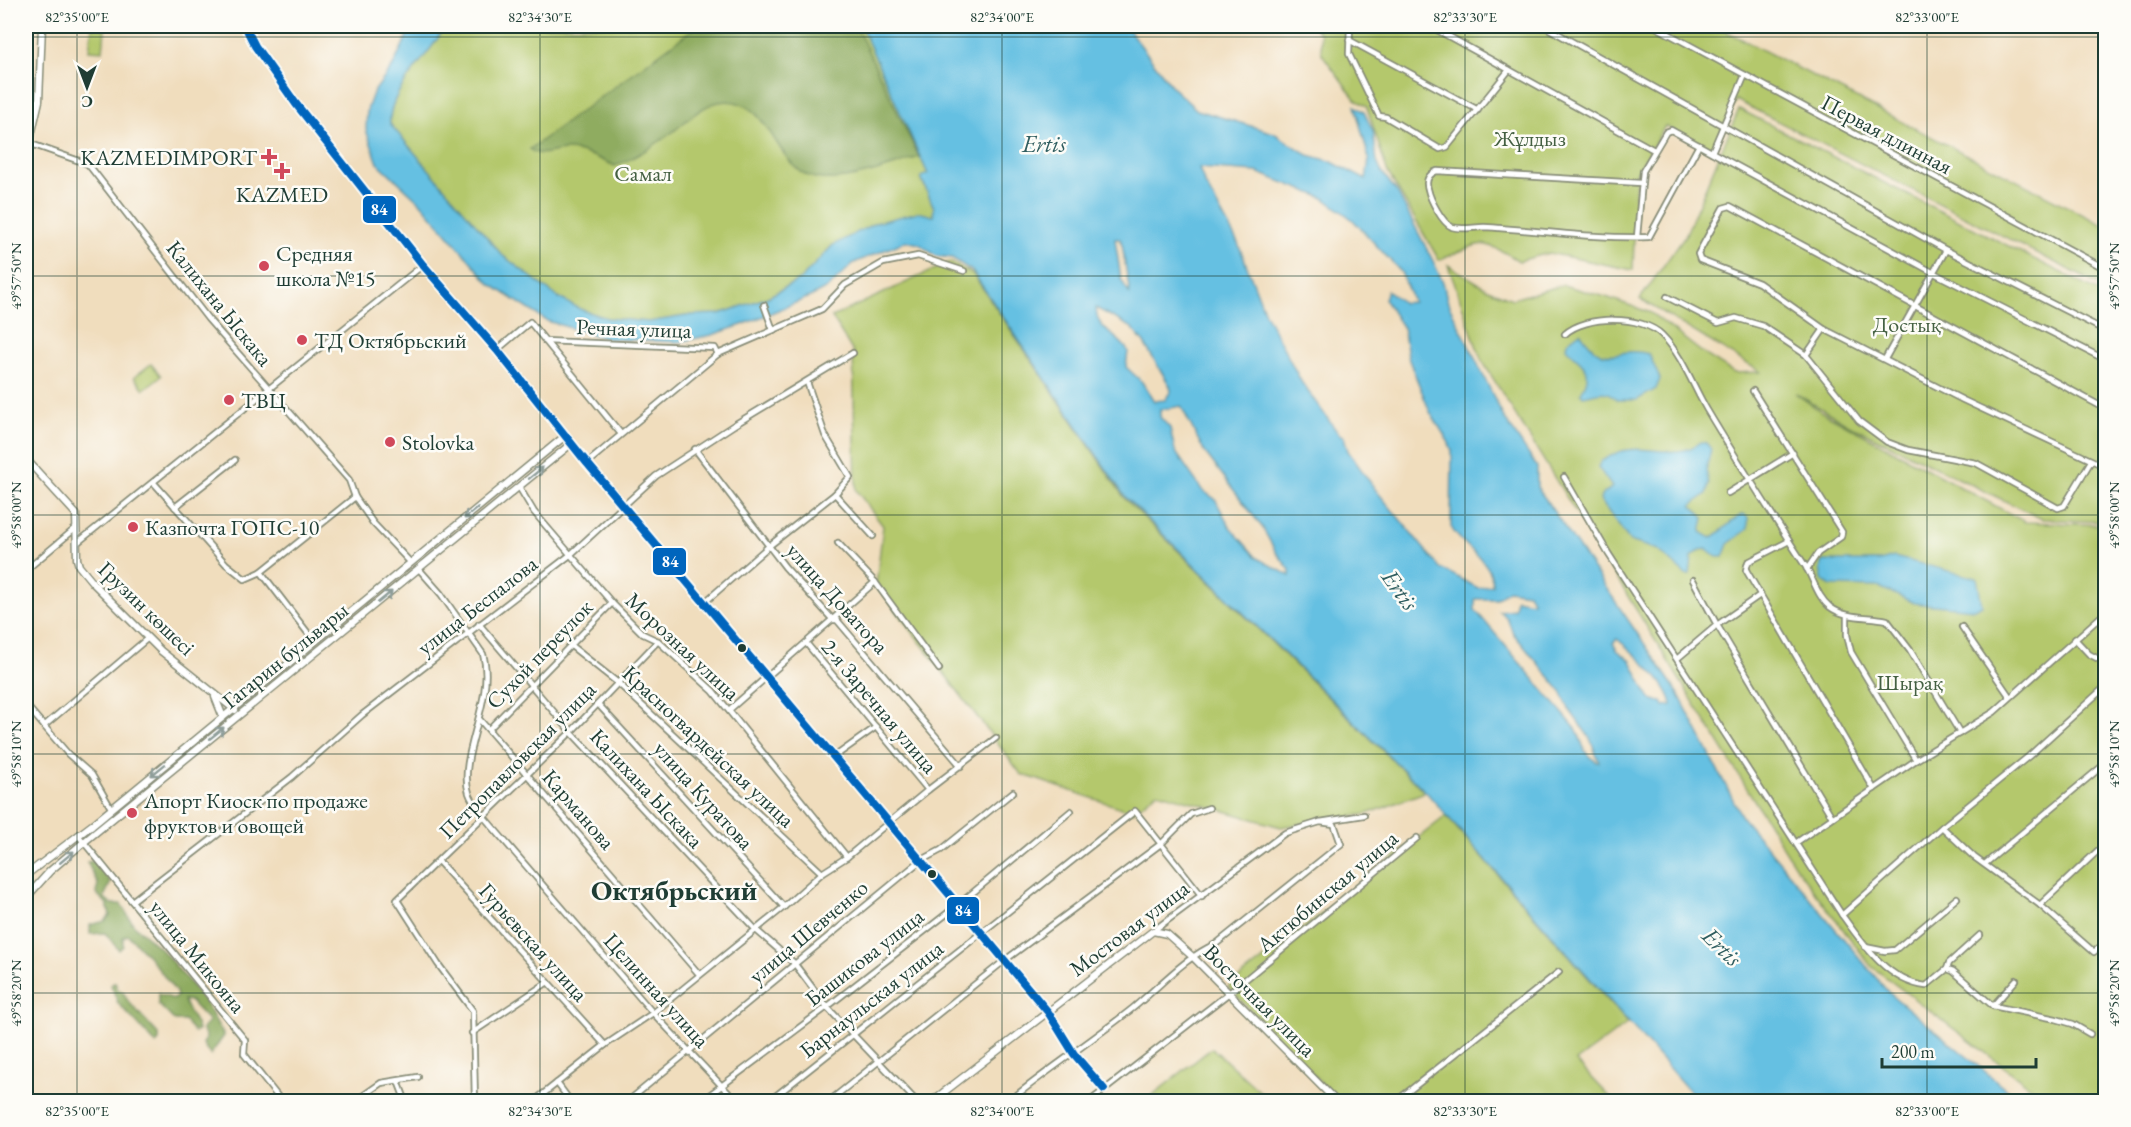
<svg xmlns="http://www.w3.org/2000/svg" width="2131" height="1127" font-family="'EB Garamond',serif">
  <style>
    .green { fill: #b4c86c; stroke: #6a8250; stroke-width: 1.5 }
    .forest { fill: #8fac60; stroke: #57744a; stroke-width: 1.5 }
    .water { fill: #65c0e2; stroke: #427e8b; stroke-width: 1.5; fill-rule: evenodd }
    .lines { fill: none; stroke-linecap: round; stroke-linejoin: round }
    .street-casing { stroke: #888d78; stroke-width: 8 }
    .secondary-casing { stroke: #888d78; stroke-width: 9 }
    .street { stroke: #fff; stroke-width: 4.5 }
    .secondary { stroke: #fff; stroke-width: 6 }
    .bus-1-casing { stroke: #fdfcf7; stroke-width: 12 }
    .bus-1 { stroke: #0065bd; stroke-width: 8 }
    .oneway { stroke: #8f9e9a }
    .ticks { fill: none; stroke: #1f3d34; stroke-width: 1.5; stroke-opacity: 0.45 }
    .poi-dot { fill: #d1495b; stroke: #fdfcf7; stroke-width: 2 }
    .bus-dot { fill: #1f3d34; stroke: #fdfcf7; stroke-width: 2 }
    .labels { text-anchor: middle; stroke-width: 5; stroke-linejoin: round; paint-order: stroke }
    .street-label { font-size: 22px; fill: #1f3d34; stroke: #fdfcf7 }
    .park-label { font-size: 22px; fill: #446042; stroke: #fdfcf7 }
    .poi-label { font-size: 22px; fill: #1f3d34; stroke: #fdfcf7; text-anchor: start }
    .water-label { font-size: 24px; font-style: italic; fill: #305e60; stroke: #fdfcf7 }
    .district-label { font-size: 28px; font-weight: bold; fill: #1f3d34; stroke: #fdfcf7 }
    .line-badge { stroke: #fdfcf7; stroke-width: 2 }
    .badge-label { font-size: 16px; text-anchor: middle; font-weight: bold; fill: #fff }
    .neatline { fill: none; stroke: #1f3d34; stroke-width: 2 }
    .ticks-label { font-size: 15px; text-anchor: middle; fill: #1f3d34 }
  </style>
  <rect width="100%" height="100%" fill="#fdfcf7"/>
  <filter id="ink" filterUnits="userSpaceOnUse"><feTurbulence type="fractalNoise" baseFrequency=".0167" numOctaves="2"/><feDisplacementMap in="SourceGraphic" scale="12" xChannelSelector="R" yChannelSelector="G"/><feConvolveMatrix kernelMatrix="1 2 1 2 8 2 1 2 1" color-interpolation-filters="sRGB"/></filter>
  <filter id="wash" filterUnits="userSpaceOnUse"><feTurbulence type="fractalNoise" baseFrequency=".008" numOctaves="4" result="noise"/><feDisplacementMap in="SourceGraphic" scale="24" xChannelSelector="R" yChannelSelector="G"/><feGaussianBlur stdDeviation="1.35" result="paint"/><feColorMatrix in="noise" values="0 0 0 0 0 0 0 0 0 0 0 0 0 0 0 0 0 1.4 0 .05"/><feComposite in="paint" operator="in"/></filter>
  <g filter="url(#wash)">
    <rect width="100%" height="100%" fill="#f0ddbd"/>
    <g class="green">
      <path d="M445,26H861L928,174L921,178L934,208L933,216L833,245L801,279L766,298L719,314L692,315L649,322L607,318L582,310L559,298L502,255L390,124C387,90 431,56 445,26Z"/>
      <path d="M1313,26H1716L2105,226V288L1736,100L1712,152L1665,126L1636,174L1633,270L1549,253L1519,261C1477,235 1482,244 1439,260L1387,171L1367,107L1355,99L1322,54L1320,34Z"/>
      <polygon points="92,27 105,29 103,51 89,50"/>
      <polygon points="1739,109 2105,295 2105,522 2042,519 1849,425 1795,393 1822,412 2025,522 2105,525 2105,1101 2049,1101 1871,966 1795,866 1481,359 1448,265 1488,289 1512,299 1563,285 1606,297 1651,313 1704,354 1734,373 1761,372 1640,299 1686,234"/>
      <polygon points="950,262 973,274 1125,499 1425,792 1367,814 1281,827 1157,792 1133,812 1021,774 876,584 883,526 856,490 853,352 832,317"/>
      <polygon points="151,364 161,376 144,389 134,377"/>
      <polygon points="1446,816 1628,1023 1576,1061 1614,1101 1338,1101 1228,987"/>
      <polygon points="1212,1048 1270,1101 1145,1101"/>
    </g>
    <g class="forest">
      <path d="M697,26H856L919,157C890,167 853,181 822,179C773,177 774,93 719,102C700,106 685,123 670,134C652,147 635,158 615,166C600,159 583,150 566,150C554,150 539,159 530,149Z"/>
      <path d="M93,861L111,882L104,897L111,904H121L133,924L162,950L204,1000L224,1036L210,1055L203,1044L206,1037L202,1029L209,1021L190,1001L184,1000C186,1012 197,1020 198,1031L194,1032L185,1021H175L158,1004V994L174,999L177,996L176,992L151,959L128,935L123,937V946L119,950L105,933L90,934V925L105,921L110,915L107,904L96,893L98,884L87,862Z"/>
      <polygon points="115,982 117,989 123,992 128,1001 159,1035 159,1041 156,1044 118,1003 111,985"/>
    </g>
    <g class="water">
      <path d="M412,26H445C431,56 387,90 390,124L502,255L559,298L582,310L607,318L649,322L692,315L719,314L766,298L801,279L833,245L875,223L918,212L933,216L934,208L921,177L928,174L861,26H1126L1174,89L1197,110L1274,133L1308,155L1330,161L1366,180L1369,159L1355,106L1364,112L1373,131L1377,162L1381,171L1397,192L1431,257L1443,282L1448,303L1503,416L1537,467V487L1678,693L1742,817L1888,992L2021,1101H1698L1426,792L1126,498L972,271L952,258L936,256L919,244L906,241L854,263L829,287L812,296L742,325L712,335L679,342L608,339L547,321L490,284L420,202L378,163L366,130L367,110L373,93L393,66ZM1199,168L1256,172L1324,198L1353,220L1401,272L1413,302L1403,303L1387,290L1384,299L1403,328L1409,360L1430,412L1448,441L1452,451L1451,527C1461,547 1494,560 1492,585L1478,588L1440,568L1375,489L1348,451L1344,437L1338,433L1302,383L1265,313L1238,243L1204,182ZM1115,239H1120L1122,244L1130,295L1121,279ZM1096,308L1131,327L1144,343L1170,386L1171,391L1165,400L1154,401L1142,382L1126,367L1128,351C1117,333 1097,332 1096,308ZM1181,406L1204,451L1262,527L1276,552L1290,570V576L1257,558L1230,527L1215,499L1202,490L1175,451L1170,428L1160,417V410ZM1508,590L1528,593L1533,602L1516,599L1514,609L1499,611L1507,618L1513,633L1561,691L1569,709L1590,738L1599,762H1596L1585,751L1577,730L1475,610V599H1496ZM1617,639C1632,651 1669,683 1672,705L1664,706L1662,702L1650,699L1631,661L1617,650L1613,643Z"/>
      <path d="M1580,332C1607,373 1613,344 1649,354L1660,379L1656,389L1637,400H1617C1606,387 1597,394 1583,396L1581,393C1596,367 1582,365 1566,348L1567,342Z"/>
      <path d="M1700,442L1706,443L1711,449L1706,470L1709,484L1706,494L1692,505L1704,518L1701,532L1711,538C1724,531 1732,518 1744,514L1748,518V529L1728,544L1723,557H1717L1707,549L1700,550L1692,557L1690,575H1686L1658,550L1630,541L1600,500L1601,496L1612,487L1598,467L1601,461C1609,457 1618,451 1627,450C1651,446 1680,460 1700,442Z"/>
      <polygon points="1894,557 1977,578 1982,605 1974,609 1914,603 1879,587 1831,586 1823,581 1820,570 1823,561 1880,561"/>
    </g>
  </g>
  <g filter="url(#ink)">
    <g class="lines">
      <g class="street-casing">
        <g id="street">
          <polyline points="1350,26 1349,54 1379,116 1386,117 1440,149 1447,147 1509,70"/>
          <polyline points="1430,26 1654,150"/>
          <polyline points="1544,26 1946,250 2106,331"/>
          <polyline points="1654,26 2106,269"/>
          <polyline points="1349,40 1478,110"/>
          <polyline points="31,144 88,164 208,319 349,480 355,497 373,523 411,563"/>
          <polyline points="1712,152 1745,75"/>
          <path d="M1641,183L1437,171C1429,174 1425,180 1428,189C1430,199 1442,223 1452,227C1461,230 1474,227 1484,227C1539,230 1594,239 1649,237L1699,145"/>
          <polyline points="1637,237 1643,171 1666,132 1671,130 1934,273 2106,360"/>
          <polyline points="1667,297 1718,323 1736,318 1763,326 1806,355 1859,421 1887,442 1908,450 1976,463 2058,508 2064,506 2091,461"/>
          <polyline points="764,305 773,330"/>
          <path d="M1565,334C1585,315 1642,315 1662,335C1682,355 1693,386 1707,410C1738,462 1771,513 1804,564C1813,577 1817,597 1830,607C1846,619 1868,616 1887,620L1910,650L1960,733"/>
          <polyline points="545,341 715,348 718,354"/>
          <polyline points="497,350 530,322 621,434"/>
          <polyline points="1806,355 1824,329"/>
          <polyline points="1885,359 1946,250"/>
          <polyline points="807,382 825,435 850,477 835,494 873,536"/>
          <polyline points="1753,391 1842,532 1841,537 1818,553 1807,569"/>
          <polyline points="2106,409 1730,206 1723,208 1698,254 1700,260 1759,283 1824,329 1963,400 2106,467"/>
          <polyline points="695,449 785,567 833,620 837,620 961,766"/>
          <polyline points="587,463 718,354 822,309 845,285 883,263 918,256 964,271"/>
          <path d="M1564,477L1608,553L1842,915C1862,943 1888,982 1926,986L1947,969L1953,971L1993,1006L2056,1019L2073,1024L2090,1034"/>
          <polyline points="154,483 226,564 245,579 261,572 355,497"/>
          <polyline points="519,487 534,512 612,603 643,634 658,641 713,691 847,857"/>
          <polyline points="1728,493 1793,453"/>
          <polyline points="175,507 235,460"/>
          <polyline points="1789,541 1748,562 1746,570 1874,789"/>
          <polyline points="77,543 423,265"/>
          <polyline points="838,543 875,582 939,669"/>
          <path d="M419,569L441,594L483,654C496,699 457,757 469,793C472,802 479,810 484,817L653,1013L737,1102"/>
          <polyline points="26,570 76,528"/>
          <polyline points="261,572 314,641"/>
          <polyline points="1693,580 1717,625 1832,817"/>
          <polyline points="705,602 769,546 835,494"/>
          <polyline points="1847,615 1847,635 1851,652 1916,760"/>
          <polyline points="479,624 571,732 756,930 794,963 827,1007 917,1102"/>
          <polyline points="1962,627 2010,697"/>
          <polyline points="2075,639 2089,654 2106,663"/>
          <polyline points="807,644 928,790"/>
          <polyline points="570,645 618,683 822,873"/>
          <polyline points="1678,658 1717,625 1760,595"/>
          <polyline points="598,704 784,907"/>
          <polyline points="26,705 68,754 92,775 111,808"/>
          <polyline points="729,710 875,582"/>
          <polyline points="480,720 699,974"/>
          <polyline points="44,726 148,638"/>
          <polyline points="489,729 612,603"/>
          <polyline points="834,757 876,727"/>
          <polyline points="1942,827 1974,857 2040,905 2094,952 2106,942"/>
          <polyline points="78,835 245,1040 244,1054 282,1102"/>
          <polyline points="1797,842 1916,760 1994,712 2106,612"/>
          <polyline points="439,862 605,1045"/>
          <polyline points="1986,863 2106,763"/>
          <polyline points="132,901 292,777 362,715 570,555 656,476 734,425 853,353"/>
          <polyline points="2040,905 2106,843"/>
          <polyline points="1842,915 1942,827 2029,756 2106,686"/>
          <polyline points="1153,931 1285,833 1320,822 1364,815"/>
          <polyline points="1865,947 1885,951 1895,950 1957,898"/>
          <polyline points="1947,969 1949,963 1980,935"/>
          <polyline points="1993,1006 2016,980"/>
          <polyline points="1048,1012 1074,1054 1104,1089"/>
          <polyline points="472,1033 548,982"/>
          <polyline points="398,1081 406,1102"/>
          <polyline points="557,1083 571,1102"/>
          <polyline points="354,1102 381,1083 418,1077"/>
          <polyline points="475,1102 473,1011 438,964 397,900 571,732 658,641"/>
          <polyline points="533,1102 605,1045 653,1013 784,907 822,873 847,857 928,790 996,738"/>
          <polyline points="627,1102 920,861 941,850 1013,792"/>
          <polyline points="700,1102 827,1007 958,905 1071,811"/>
          <polyline points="768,1102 1135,811 1202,896"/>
          <polyline points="828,1102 1004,961 1162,843 1191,814 1209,808"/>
          <path d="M1008,1102C1048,1069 1092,1041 1133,1008C1159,987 1185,957 1216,944L1341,844L1334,824L1320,822"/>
          <polyline points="1089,1102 1229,993 1417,838"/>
          <polyline points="1395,1102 1559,972"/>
        </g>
      </g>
      <g class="secondary-casing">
        <g id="secondary">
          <polyline points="245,26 255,46 296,104 423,265 497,350 587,463 1048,1012"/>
          <polyline points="26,157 39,101 42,26"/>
          <polyline points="26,459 76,514 77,559 79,566 93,583 161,651 235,710"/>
          <polyline points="215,697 223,717"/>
          <polyline points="26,875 92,825 565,436"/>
          <polyline points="26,898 50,871 84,842 571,444"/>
          <polyline points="931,1102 1153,931 1167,934 1194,958 1337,1102"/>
        </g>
      </g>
      <use href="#street" class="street"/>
      <use href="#secondary" class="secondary"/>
      <g class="bus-1-casing">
        <polyline id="bus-1" points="245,26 255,46 296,104 423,265 497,350 587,463 1048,1012 1074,1054 1104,1089"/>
      </g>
      <use href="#bus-1" class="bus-1"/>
    </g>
    <defs><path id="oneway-shaft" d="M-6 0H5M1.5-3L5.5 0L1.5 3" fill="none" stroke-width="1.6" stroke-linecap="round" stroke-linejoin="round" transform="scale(1.5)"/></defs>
    <g class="oneway">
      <use href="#oneway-shaft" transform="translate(536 473) rotate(-39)"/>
      <use href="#oneway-shaft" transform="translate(471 513) rotate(140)"/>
      <use href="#oneway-shaft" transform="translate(385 597) rotate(-39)"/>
      <use href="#oneway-shaft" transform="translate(217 733) rotate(-39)"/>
      <use href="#oneway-shaft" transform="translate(158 770) rotate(141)"/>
      <use href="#oneway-shaft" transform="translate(67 857) rotate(-40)"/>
    </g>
  </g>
  <path class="ticks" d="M77,26V1102M540,26V1102M1002,26V1102M1465,26V1102M1927,26V1102M26,37H2106M26,276H2106M26,515H2106M26,754H2106M26,993H2106"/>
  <g class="poi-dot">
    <path d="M266 148h6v6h6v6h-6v6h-6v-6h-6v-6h6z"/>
    <path d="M279 162h6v6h6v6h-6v6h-6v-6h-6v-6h6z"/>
    <circle cx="264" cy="266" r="6"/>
    <circle cx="302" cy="340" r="6"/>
    <circle cx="229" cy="400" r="6"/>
    <circle cx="390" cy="442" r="6"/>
    <circle cx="133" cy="527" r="6"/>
    <circle cx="132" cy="813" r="6"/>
  </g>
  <g class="bus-dot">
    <circle cx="742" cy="648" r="5"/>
    <circle cx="932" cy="874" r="5"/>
  </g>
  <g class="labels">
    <g class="street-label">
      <text transform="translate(1887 134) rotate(28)" y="8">Первая длинная</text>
      <text transform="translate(220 303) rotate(51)" y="8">Калихана Ыскака</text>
      <text transform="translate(634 328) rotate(2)" y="8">Речная улица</text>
      <text transform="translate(838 598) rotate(48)" y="8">улица Доватора</text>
      <text transform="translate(477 605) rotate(-38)" y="8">улица Беспалова</text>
      <text transform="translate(147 608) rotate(44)" y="8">Грузин көшесі</text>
      <text transform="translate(683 646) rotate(43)" y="8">Морозная улица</text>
      <text transform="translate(539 654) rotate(-46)" y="8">Сухой переулок</text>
      <text transform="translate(285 655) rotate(-39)" y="8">Гагарин бульвары</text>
      <text transform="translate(880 706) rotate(50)" y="8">2-я Заречная улица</text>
      <text transform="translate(709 746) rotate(43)" y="8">Красногвардейская улица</text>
      <text transform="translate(517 760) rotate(-45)" y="8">Петропавловская улица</text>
      <text transform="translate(647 788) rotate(47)" y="8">Калихана Ыскака</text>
      <text transform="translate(704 795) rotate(48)" y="8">улица Куратова</text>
      <text transform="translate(579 809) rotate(49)" y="8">Карманова</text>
      <text transform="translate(1327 891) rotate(-40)" y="8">Актюбинская улица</text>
      <text transform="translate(1129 928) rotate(-37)" y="8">Мостовая улица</text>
      <text transform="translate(808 931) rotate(-40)" y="8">улица Шевченко</text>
      <text transform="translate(534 942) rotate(48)" y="8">Гурьевская улица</text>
      <text transform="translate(198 956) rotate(51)" y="8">улица Микояна</text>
      <text transform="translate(864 957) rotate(-38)" y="8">Башикова улица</text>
      <text transform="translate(657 990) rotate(48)" y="8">Целинная улица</text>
      <text transform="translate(871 999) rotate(-38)" y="8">Барнаульская улица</text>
      <text transform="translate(1260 1000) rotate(45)" y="8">Восточная улица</text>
    </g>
    <g class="park-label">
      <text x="1530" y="146">Жұлдыз</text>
      <text x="643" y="181">Самал</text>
      <text x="1907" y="332">Достық</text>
      <text x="1910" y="690">Шырақ</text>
    </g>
    <g class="poi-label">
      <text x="257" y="165" text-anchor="end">KAZMEDIMPORT</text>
      <text x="282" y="202" text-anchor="middle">KAZMED</text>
      <text x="276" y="261">Средняя<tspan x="276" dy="25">школа №15</tspan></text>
      <text x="314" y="348">ТД Октябрьский</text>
      <text x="241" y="408">ТВЦ</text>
      <text x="402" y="450">Stolovka</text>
      <text x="145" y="535">Казпочта ГОПС-10</text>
      <text x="144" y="808">Апорт Киоск по продаже<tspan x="144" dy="25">фруктов и овощей</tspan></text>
    </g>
    <g class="water-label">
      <text x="1044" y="152">Ertis</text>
      <text transform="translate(1400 590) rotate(54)" y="8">Ertis</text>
      <text transform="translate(1722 947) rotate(44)" y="8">Ertis</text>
    </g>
    <g class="district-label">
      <text x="674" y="900">Октябрьский</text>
    </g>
  </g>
  <g class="line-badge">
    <rect x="362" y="195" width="35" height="29" rx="6" fill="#0065bd"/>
    <rect x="652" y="547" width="35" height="29" rx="6" fill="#0065bd"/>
    <rect x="946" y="896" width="34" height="29" rx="6" fill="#0065bd"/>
  </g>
  <g class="badge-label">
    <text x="379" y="215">84</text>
    <text x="670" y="567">84</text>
    <text x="963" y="916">84</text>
  </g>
  <rect width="2131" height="1127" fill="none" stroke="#fdfcf7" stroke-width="66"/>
  <g transform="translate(87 87) rotate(180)" stroke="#fdfcf7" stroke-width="4.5" paint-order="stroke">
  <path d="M0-4.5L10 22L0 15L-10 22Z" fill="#1f3d34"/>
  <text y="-9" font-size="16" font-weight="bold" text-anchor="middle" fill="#1f3d34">С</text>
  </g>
  <path d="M1882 1058v9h154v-9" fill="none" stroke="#1f3d34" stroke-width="3"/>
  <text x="1891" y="1058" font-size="18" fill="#1f3d34" stroke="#fdfcf7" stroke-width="4.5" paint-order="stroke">200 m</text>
  <rect x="33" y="33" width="2065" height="1061" class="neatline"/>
  <g class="ticks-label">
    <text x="77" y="22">82°35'00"E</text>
    <text x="540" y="22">82°34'30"E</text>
    <text x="1002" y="22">82°34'00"E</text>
    <text x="1465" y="22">82°33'30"E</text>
    <text x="1927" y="22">82°33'00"E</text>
    <text transform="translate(2114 276) rotate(-90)" y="5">49°57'50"N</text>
    <text transform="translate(16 276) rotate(-90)" y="5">49°57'50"N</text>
    <text transform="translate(2114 515) rotate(-90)" y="5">49°58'00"N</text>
    <text transform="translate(16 515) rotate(-90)" y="5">49°58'00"N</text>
    <text transform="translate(2114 754) rotate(-90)" y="5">49°58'10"N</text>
    <text transform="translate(16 754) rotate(-90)" y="5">49°58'10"N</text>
    <text transform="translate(2114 993) rotate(-90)" y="5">49°58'20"N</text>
    <text transform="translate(16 993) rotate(-90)" y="5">49°58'20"N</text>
    <text x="77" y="1116">82°35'00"E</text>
    <text x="540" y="1116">82°34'30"E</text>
    <text x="1002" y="1116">82°34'00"E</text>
    <text x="1465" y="1116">82°33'30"E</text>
    <text x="1927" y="1116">82°33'00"E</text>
  </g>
</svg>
